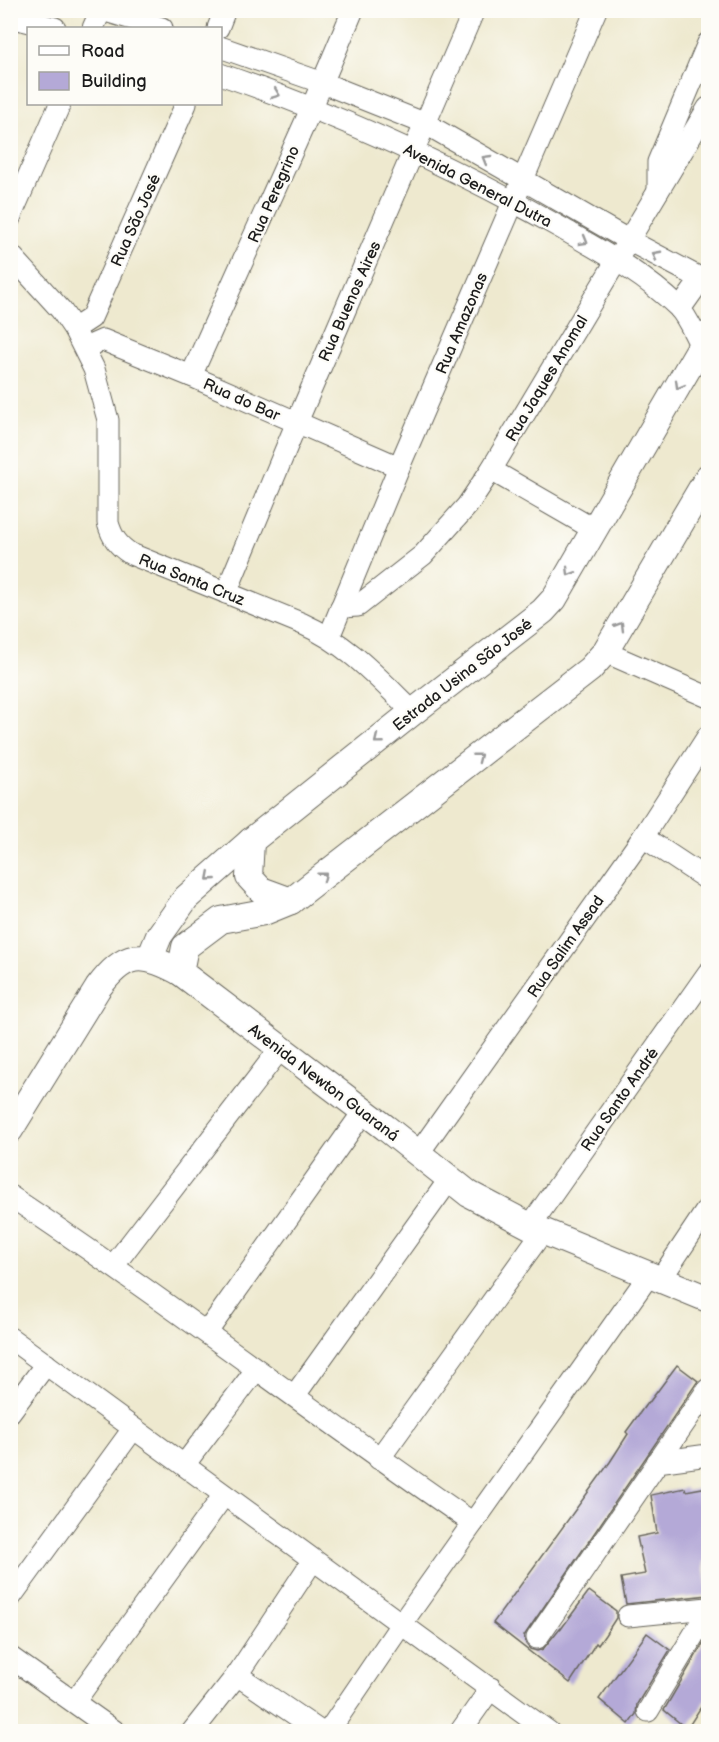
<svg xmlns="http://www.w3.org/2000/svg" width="719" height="1742" font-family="'Balsamiq Sans',sans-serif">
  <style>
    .building { fill: #b4a9d7 }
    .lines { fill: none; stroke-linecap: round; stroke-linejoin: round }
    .minor-casing { stroke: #66645b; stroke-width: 23 }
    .major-casing { stroke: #66645b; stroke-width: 28 }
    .minor { stroke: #fff; stroke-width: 21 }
    .major { stroke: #fff; stroke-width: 26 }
    .oneway { stroke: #999 }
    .labels { text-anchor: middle; stroke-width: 4.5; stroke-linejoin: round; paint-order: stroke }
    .street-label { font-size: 16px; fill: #1c1c1c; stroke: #fdfcf7 }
  </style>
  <rect width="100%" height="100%" fill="#fdfcf7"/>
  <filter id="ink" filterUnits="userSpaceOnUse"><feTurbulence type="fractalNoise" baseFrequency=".0167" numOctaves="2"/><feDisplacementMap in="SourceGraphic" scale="12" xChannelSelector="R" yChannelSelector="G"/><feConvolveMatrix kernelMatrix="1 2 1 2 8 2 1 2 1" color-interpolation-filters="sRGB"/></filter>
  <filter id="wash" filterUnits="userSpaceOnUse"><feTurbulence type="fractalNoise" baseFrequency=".008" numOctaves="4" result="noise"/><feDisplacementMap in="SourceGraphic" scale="24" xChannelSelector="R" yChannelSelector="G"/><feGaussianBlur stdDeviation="1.35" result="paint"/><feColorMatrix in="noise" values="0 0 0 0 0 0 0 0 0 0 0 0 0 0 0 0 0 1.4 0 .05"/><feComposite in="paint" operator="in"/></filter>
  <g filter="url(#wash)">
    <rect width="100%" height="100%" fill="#eee9cf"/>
    <g id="blocks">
      <g class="building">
        <polygon points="677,1365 698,1381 524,1636 526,1644 530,1649 537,1651 543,1649 560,1628 561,1629 589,1591 616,1611 616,1618 605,1635 598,1645 596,1643 570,1683 493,1623 610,1462 628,1434 626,1432 647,1403 648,1404"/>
        <polygon points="708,1487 708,1519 705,1520 708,1534 708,1561 703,1562 708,1595 626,1604 621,1578 645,1574 637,1537 657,1533 651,1495 685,1488 686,1491"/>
        <polygon points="647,1633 670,1650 637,1704 636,1714 629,1724 599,1699"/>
        <polygon points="708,1635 708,1696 687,1729 664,1710"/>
      </g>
    </g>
  </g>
  <g filter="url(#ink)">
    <use href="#blocks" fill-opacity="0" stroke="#66645b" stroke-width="1.5"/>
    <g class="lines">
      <g class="minor-casing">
        <g id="minor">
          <polyline points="102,10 162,28"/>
          <polyline points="10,17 55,28"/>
          <polyline points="93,28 101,10"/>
          <polyline points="218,28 225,10"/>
          <polyline points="220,47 323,83 426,124 628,240 698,277 708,281"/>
          <path d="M220,74C339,115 452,166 561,228C601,251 644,274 678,307C688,317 694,334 701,346"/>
          <polyline points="658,191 658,162 708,43"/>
          <polyline points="10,218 60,104"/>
          <path d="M10,254L61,310L74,329L94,369L108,420V523C112,537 118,546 131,554L303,624C348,644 378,678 413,712"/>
          <polyline points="680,309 702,278"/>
          <polyline points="74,329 91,318 186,104"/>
          <polyline points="85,348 103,340 191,376 399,467"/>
          <polyline points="191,376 312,107 353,10"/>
          <polyline points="491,470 595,530"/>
          <polyline points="226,593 297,422 474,10"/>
          <polyline points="341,607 358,606 423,555 467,506 491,470 708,108"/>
          <polyline points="329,637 399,467 596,10"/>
          <polyline points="605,652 708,697"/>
          <polyline points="643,837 708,880"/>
          <polyline points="418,1154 643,837 708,736"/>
          <path d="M10,1196C168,1301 317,1416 473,1523"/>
          <polyline points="530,1226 708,973"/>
          <polyline points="114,1265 280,1049"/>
          <polyline points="660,1280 708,1208"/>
          <polyline points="207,1332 364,1111"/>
          <polyline points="10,1338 549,1732"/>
          <polyline points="295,1395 449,1180"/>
          <polyline points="10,1412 46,1364"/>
          <polyline points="379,1459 543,1231"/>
          <polyline points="657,1462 708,1455"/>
          <polyline points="184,1465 256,1370"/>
          <polyline points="10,1598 133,1429"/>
          <polyline points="628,1616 708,1608"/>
          <polyline points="537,1638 708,1389"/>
          <polyline points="10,1657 116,1732"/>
          <polyline points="237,1675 321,1732"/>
          <polyline points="75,1701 224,1495"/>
          <polyline points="648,1711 708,1611"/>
          <polyline points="192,1732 237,1675 313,1560"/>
          <polyline points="328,1732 402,1623 649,1275"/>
          <polyline points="460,1732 491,1688"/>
        </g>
      </g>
      <g class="major-casing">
        <g id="major">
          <polyline points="251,841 249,877 261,890 291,901"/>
          <polyline points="150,958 159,936 186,898 251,841 413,712 543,611 554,599 708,334"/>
          <polyline points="180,972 185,947 221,920 264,912 291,901 590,669 605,652 708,477"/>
          <path d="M10,1130L98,988C125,952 141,951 180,972L386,1128L469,1194L530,1226L708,1299"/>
        </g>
      </g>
      <use href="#minor" class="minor"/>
      <use href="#major" class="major"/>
    </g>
    <defs><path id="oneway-chevron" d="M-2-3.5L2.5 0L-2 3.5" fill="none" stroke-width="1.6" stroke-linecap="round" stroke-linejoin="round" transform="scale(1.5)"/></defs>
    <g class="oneway">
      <use href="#oneway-chevron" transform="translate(276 94) rotate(21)"/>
      <use href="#oneway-chevron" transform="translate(486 159) rotate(-150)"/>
      <use href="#oneway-chevron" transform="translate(584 241) rotate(30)"/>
      <use href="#oneway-chevron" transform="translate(656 255) rotate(-152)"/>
      <use href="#oneway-chevron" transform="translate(679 385) rotate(120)"/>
      <use href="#oneway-chevron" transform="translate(570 572) rotate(121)"/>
      <use href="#oneway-chevron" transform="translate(620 626) rotate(-59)"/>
      <use href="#oneway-chevron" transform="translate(378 740) rotate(141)"/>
      <use href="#oneway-chevron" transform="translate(478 757) rotate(-38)"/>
      <use href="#oneway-chevron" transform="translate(323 876) rotate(-38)"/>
      <use href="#oneway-chevron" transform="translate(210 877) rotate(139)"/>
    </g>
  </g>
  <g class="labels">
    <g class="street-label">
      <text transform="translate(478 185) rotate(27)" y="6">Avenida General Dutra</text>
      <text transform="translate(273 194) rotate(-66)" y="6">Rua Peregrino</text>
      <text transform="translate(135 220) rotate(-66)" y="6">Rua São José</text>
      <text transform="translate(349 301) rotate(-66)" y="6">Rua Buenos Aires</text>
      <text transform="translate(461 323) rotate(-67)" y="6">Rua Amazonas</text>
      <text transform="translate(546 378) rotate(-59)" y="6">Rua Jaques Anomal</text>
      <text transform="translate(242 399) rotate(24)" y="6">Rua do Bar</text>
      <text transform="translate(192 579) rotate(22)" y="6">Rua Santa Cruz</text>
      <text transform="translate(462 674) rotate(-38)" y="6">Estrada Usina São José</text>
      <text transform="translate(565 946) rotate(-55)" y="6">Rua Salim Assad</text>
      <text transform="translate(324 1082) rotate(37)" y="6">Avenida Newton Guaraná</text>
      <text transform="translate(619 1099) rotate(-55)" y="6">Rua Santo André</text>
    </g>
  </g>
  <rect width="719" height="1742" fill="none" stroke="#fdfcf7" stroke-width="36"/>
  <rect x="27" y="27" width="195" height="78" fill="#fdfcf7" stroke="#a3a29f" stroke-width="1.5"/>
  <rect x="39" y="46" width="30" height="9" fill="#ffffff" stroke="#a3a29f" stroke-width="1.5"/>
  <text x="81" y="57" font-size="18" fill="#1c1c1c">Road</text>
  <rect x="39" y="72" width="30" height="18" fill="#b4a9d7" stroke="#a3a29f" stroke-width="1.5"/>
  <text x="81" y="87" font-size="18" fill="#1c1c1c">Building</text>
</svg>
